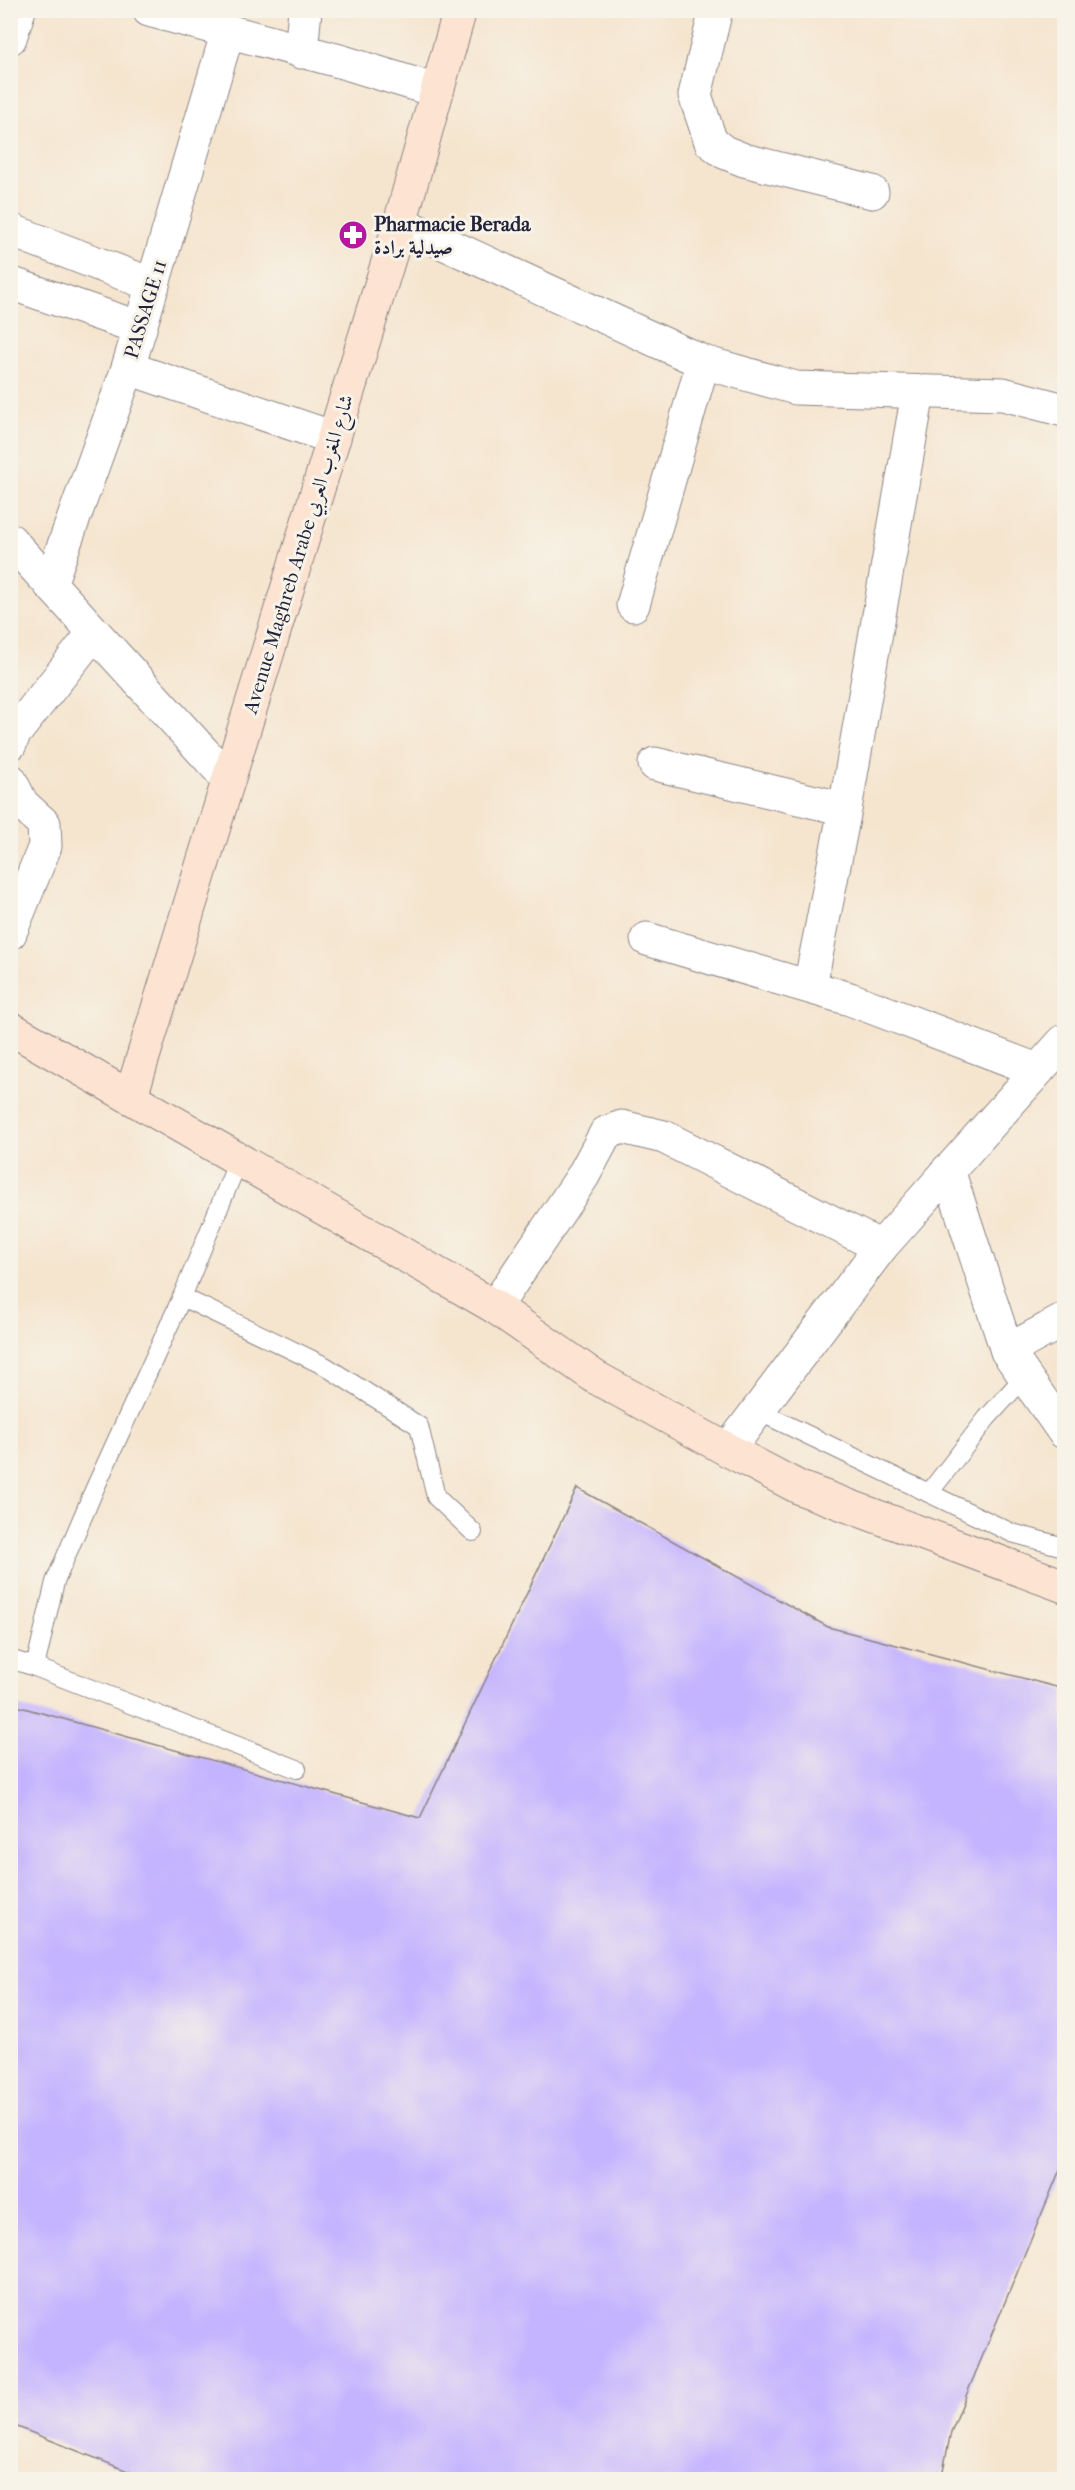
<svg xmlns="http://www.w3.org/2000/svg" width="1075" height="2490" font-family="'IM FELL French Canon',Amiri,serif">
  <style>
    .building { fill: #c4b4ff }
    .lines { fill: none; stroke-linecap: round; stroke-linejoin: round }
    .lane-casing { stroke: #8c8485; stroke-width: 20 }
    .street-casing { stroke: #8c8485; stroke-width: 35 }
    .secondary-casing { stroke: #8c8485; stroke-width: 35 }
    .lane { stroke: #fff; stroke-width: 18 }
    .street { stroke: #fff; stroke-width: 33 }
    .secondary { stroke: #fde3d1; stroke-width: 33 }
    .labels { text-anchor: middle; stroke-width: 6; stroke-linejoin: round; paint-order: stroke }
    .poi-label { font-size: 20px; font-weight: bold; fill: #22223b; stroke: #f7f3e8; text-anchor: start }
    .street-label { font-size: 20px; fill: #22223b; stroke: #f7f3e8 }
  </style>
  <rect width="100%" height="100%" fill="#f7f3e8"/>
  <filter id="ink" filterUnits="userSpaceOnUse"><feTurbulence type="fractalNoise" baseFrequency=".0167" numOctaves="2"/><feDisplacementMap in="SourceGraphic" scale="12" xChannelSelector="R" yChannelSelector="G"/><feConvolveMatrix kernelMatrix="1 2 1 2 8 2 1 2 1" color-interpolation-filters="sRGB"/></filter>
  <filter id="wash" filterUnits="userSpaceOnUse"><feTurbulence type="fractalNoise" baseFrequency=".008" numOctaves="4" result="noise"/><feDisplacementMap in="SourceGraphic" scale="24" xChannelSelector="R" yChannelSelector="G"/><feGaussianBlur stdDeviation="1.35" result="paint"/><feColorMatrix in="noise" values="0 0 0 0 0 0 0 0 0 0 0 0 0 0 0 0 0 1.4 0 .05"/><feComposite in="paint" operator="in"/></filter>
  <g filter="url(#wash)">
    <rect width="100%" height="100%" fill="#f5e5cf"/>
    <g id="blocks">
      <polygon class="building" points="577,1488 828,1627 1064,1689 1064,2160 951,2432 941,2480 150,2480 10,2424 10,1713 13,1705 420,1818"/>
    </g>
  </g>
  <g filter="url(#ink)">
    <use href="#blocks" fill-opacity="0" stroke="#8c8485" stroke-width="1.5"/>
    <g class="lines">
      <g class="lane-casing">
        <g id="lane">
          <polyline points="239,1159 182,1297 95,1488 55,1582 35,1667 297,1769"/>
          <polyline points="182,1297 325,1366 419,1426 436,1497 473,1532"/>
          <polyline points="758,1411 1012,1533 1064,1547"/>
          <polyline points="929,1493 987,1418 1025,1376"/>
          <polyline points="10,1659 35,1667"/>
        </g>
      </g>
      <g class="street-casing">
        <g id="street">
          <polyline points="149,10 343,62 437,91"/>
          <polyline points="716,10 695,95 711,142 724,152 744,160 872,192"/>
          <polyline points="10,38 19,10"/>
          <polyline points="301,52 305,10"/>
          <polyline points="400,223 703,362 796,388 1003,394 1064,410"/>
          <polyline points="10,230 153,285"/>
          <polyline points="10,283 140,328"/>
          <polyline points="128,368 334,438"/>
          <polyline points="10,540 228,779"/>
          <polyline points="50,584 128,368 228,31"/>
          <polyline points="633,605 703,362"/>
          <polyline points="10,744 14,734 93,634"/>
          <polyline points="655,764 845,809"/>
          <polyline points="10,780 22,804 44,824 45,846 10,933"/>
          <polyline points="647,939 850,999 1037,1070"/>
          <polyline points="810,986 845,809 918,393"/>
          <polyline points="948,1170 1007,1351 1064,1432"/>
          <polyline points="495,1307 583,1176 606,1133 622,1127 664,1137 881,1247"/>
          <polyline points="1007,1351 1064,1320"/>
          <polyline points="728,1450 881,1247 1064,1041"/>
        </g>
      </g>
      <g class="secondary-casing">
        <g id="secondary">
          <polyline points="10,1028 495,1307 595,1377 728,1450 800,1488 1064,1586"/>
          <polyline points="131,1096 400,223 460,10"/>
        </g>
      </g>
      <use href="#lane" class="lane"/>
      <use href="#street" class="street"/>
      <use href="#secondary" class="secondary"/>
    </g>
  </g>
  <defs>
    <g id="pharmacy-disc" transform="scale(1.5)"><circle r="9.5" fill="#b5179e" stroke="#f7f3e8"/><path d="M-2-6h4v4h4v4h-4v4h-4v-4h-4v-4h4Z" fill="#fff"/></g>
  </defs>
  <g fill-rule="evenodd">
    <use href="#pharmacy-disc" x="353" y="235"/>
  </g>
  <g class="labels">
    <g class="poi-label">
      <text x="374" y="231">Pharmacie Berada<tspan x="374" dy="23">صيدلية برادة</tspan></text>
    </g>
    <g class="street-label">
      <text transform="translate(145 309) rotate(-73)" y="7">PASSAGE 11</text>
      <text transform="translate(298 554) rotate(-73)" y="7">Avenue Maghreb Arabe شارع المغرب العربي</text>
    </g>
  </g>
  <rect width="1075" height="2490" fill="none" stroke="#f7f3e8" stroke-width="36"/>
</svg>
